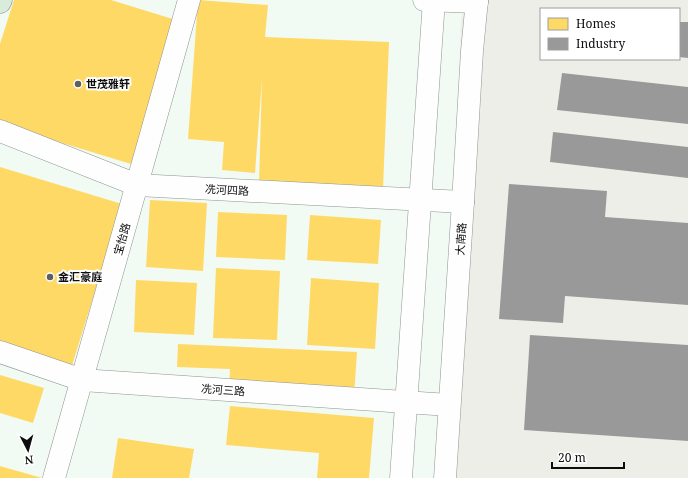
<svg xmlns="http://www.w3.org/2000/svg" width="688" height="478" font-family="'Noto Serif','Noto Sans SC',serif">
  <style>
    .industrial { fill: #eeeee9; fill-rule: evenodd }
    .homes { fill: #ffd966 }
    .industry { fill: #999 }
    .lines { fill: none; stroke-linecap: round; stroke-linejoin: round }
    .minor-casing { stroke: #909491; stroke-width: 23 }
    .major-casing { stroke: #7d817e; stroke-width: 23 }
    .minor { stroke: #fdfefd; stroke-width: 22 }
    .major { stroke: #d9ebda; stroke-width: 22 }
    .poi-dot { fill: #5d605e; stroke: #fff; stroke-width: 1.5 }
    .labels { text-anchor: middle; stroke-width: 4; stroke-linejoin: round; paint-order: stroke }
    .poi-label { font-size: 11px; font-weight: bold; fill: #0d0d0d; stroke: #fff; text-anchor: start }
    .street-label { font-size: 11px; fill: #0d0d0d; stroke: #fff }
  </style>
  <rect width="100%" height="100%" fill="#f1fbf3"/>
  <path class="industrial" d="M464,0H688V478H445L461,21ZM541,9H679V59H541Z"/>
  <g class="homes">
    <polygon points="14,0 111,0 176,20 131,164 0,124 0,44"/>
    <polygon points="198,0 268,5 265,37 389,42 383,188 259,183 262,79 255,173 222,170 224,142 188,139"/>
    <polygon points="0,167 122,204 70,372 0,350"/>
    <polygon points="150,200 207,203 203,271 146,267"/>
    <polygon points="218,212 287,215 285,260 216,257"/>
    <polygon points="310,215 381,220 378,264 307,260"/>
    <polygon points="216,268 280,271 277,340 213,338"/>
    <polygon points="311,278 379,283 375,349 307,345"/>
    <polygon points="136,280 197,283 194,335 134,332"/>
    <polygon points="178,344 357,352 354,397 229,391 230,369 177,367"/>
    <polygon points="0,375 44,388 33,423 0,413"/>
    <polygon points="230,406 374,418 369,478 317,478 319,453 226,445"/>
    <polygon points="118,438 194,449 189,478 112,478"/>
    <polygon points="0,466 42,478 0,478"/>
  </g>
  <g class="industry">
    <polygon points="679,22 688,22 688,58 679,57"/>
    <polygon points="562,73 688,87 688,124 557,110"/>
    <polygon points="553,132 688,147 688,178 550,162"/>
    <polygon points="509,184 607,191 605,217 688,223 688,305 565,296 563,323 499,319"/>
    <polygon points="530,335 688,345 688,441 524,430"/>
  </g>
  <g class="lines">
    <g class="minor-casing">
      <g id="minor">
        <polyline points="424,0 477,2"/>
        <polyline points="0,131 137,185 463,202"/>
        <polyline points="0,352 82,380 449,405"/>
        <polyline points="54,478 189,0"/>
        <polyline points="401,478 434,0"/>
        <polyline points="445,478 463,202 472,51 477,0"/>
      </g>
    </g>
    <g class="major-casing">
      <polyline id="major" points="0,2 1,0"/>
    </g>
    <use href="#minor" class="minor"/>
    <use href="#major" class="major"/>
  </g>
  <g class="poi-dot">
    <circle cx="78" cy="84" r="4"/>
    <circle cx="50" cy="277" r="4"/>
  </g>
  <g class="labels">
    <g class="poi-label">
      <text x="86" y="88">世茂雅轩</text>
      <text x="58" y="281">金汇豪庭</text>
    </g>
    <g class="street-label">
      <text transform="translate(227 190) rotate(3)" y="4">冼河四路</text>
      <text transform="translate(122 239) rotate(-74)" y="4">宝怡路</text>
      <text transform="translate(461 239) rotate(-86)" y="4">大南路</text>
      <text transform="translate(223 390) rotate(4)" y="4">冼河三路</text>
    </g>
  </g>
  <rect x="540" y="8" width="140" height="52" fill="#ffffff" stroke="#9e9e9e"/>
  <rect x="548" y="18" width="20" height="12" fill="#ffd966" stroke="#9e9e9e"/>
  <text x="576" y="28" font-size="12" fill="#0d0d0d">Homes</text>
  <rect x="548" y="38" width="20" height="12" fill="#999999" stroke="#9e9e9e"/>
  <text x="576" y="48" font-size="12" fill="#0d0d0d">Industry</text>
  <g transform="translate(28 450) rotate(174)" stroke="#ffffff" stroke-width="3" paint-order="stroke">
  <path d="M0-3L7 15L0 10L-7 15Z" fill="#0d0d0d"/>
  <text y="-6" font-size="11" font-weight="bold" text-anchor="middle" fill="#0d0d0d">N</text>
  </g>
  <path d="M552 462v6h72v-6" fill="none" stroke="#0d0d0d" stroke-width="2"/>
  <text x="558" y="462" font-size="12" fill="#0d0d0d" stroke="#ffffff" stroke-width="3" paint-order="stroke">20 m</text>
</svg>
